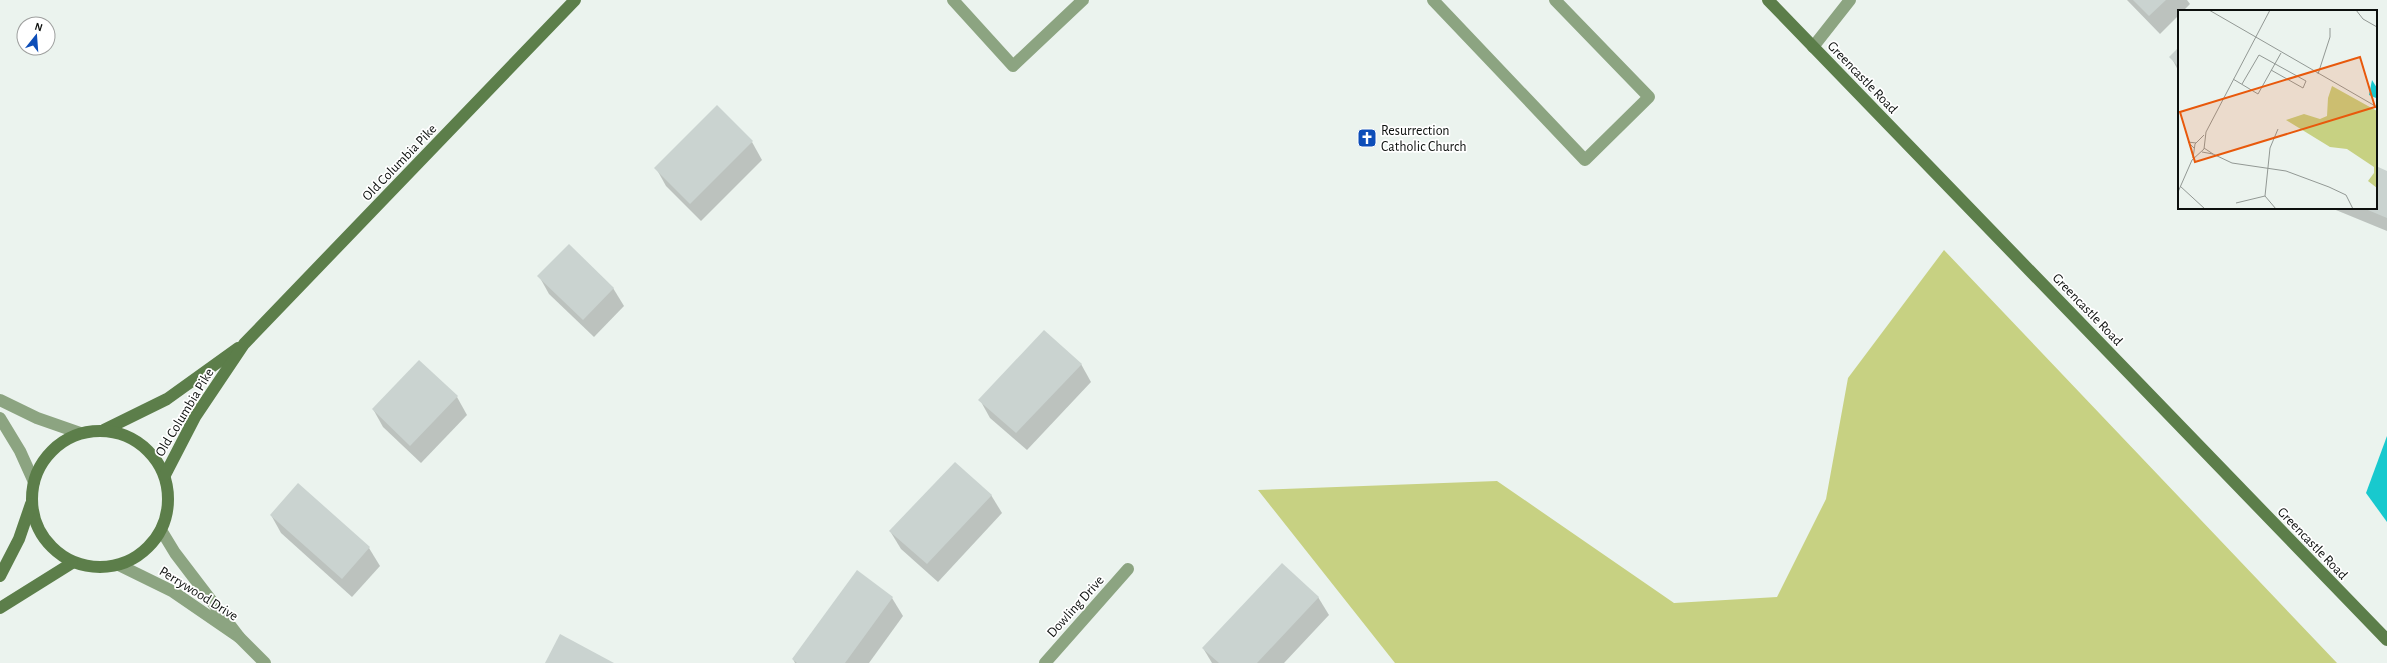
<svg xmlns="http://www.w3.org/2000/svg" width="2387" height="663" font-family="'Alegreya Sans',sans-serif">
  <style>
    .green { fill: #c7d182 }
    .water { fill: #18c9ce }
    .shadow { fill: #0003 }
    .building { fill: #cad3d0 }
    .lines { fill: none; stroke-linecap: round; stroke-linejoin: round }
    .lane { stroke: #8ca481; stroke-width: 12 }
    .street { stroke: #8ca481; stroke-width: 12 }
    .secondary { stroke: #5c7e4a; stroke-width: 12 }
    .labels { text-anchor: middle; stroke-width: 3.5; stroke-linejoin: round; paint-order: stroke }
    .street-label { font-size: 14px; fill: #0c0f0d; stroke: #fff }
    .poi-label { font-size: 14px; fill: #0c0f0d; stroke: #fff; text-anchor: start }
    .inset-road { fill: none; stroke: #929894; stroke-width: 1 }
    .view { fill: #e8590c; fill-opacity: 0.15; stroke: #e8590c; stroke-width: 2 }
    .inset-edge { fill: none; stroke: #0c0f0d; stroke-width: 2 }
  </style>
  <rect width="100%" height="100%" fill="#ebf3ee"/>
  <polygon class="green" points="1944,250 2337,663 1395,663 1258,490 1497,481 1674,603 1777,597 1826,499 1848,378"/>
  <polygon class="water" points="2387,436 2387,522 2366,493"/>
  <g class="shadow">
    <polygon points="2127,0 2187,0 2190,4 2183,11 2179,11 2179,15 2160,34"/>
    <polygon points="2179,49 2179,72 2171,57"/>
    <polygon points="752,142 762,160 701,221 666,186 656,168"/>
    <polygon points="2376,167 2387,172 2387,231 2331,208 2376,208"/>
    <polygon points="539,276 613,288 624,306 594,337 549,294"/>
    <polygon points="1081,364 1091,382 1027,450 990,418 980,400"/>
    <polygon points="457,397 467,415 421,463 383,427 373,409"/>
    <polygon points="298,485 369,548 380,566 352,597 281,533 271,515"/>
    <polygon points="991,495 1002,513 938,582 901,549 890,531"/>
    <polygon points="857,572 892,598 903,616 869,663 795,663 793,659"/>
    <polygon points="1318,597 1329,615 1284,663 1212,663 1203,648"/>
  </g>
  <g class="building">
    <polygon points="2133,0 2166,0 2149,16"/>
    <polygon points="2179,47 2179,67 2169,57"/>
    <polygon points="717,105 753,141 690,204 654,168"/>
    <polygon points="2376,166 2387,171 2387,218 2363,208 2376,208"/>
    <polygon points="569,244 614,288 583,320 537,276"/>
    <polygon points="1044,330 1082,364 1016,433 978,400"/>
    <polygon points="419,360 458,396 410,446 372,409"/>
    <polygon points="955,462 992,495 927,564 889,531"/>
    <polygon points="298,483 370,547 342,579 270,515"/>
    <polygon points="1282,563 1319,597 1257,663 1219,663 1202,648"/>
    <polygon points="857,570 893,597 845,663 797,663 792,659"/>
    <polygon points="560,634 614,663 545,663"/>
  </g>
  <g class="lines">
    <g class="lane">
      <polyline points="953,0 1013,66 1083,0"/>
      <polyline points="1433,0 1585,160 1649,97 1555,0"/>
      <polyline points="1813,47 1850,0"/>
    </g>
    <g class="street">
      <polyline points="0,400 37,418 80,433"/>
      <polyline points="0,418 20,451 34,482"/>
      <polyline points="119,565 172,591 239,637 175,553 161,530"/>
      <polyline points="239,637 265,663"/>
      <polyline points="1045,663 1128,569"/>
    </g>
    <g class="secondary">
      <polyline points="1768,0 2387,640"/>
      <polyline points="104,430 167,399 238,348"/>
      <circle cx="100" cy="499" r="68"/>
      <polyline points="165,475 195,417 244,344 575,0"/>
      <polyline points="0,576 19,539 31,504"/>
      <polyline points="0,608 72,563"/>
    </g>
  </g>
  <defs>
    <g id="church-square" transform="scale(1)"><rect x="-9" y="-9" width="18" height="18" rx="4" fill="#0c4db8" stroke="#fff"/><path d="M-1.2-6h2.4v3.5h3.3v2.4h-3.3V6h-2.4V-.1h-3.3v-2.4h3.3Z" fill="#fff"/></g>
  </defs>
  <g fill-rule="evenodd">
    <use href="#church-square" x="1367" y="138"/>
  </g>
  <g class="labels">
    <g class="street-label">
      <text transform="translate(1863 77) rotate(46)" y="5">Greencastle Road</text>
      <text transform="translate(399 162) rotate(-46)" y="5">Old Columbia Pike</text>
      <text transform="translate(2088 309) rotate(46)" y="5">Greencastle Road</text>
      <text transform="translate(184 412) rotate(-59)" y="5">Old Columbia Pike</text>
      <text transform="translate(2313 543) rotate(46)" y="5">Greencastle Road</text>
      <text transform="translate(199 593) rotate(32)" y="5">Perrywood Drive</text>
      <text transform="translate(1075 606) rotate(-48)" y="5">Dowling Drive</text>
    </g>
    <g class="poi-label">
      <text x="1381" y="135">Resurrection<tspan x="1381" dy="16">Catholic Church</tspan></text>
    </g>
  </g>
  <g transform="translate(2178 10)">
    <rect width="199" height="199" fill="#ebf3ee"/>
    <path d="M154,76L199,101V178L190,171L196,163V157L169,139L152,137L108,110L126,104L142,109L149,106L150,88Z" fill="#c7d182"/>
    <path d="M194,70L199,78L198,88L191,85Z" fill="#18c9ce"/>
    <path class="inset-road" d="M31,0L199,97M178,0L185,9L199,17M140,64L152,27V18M55,69L80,84L103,43M64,74L81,45L128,71L125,78L93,60M16,138L10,132L18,133M24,142L35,144L26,138M35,144L54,153L108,161L151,177L168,185L175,199M15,148L17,134L26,125M2,176L27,199M0,182L14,150L26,139L28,122L92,0M58,193L87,186M98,199L87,186L92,138L100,119"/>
    <path class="view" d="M182,47L197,97L17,152L2,102Z"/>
    <rect width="199" height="199" class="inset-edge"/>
  </g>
  <g transform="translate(36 36) rotate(17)"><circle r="19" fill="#ffffff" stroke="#9e9f9e"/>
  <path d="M0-3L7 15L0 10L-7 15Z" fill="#0c4db8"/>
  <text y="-6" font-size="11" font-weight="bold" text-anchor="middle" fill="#0c0f0d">N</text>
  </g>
</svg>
